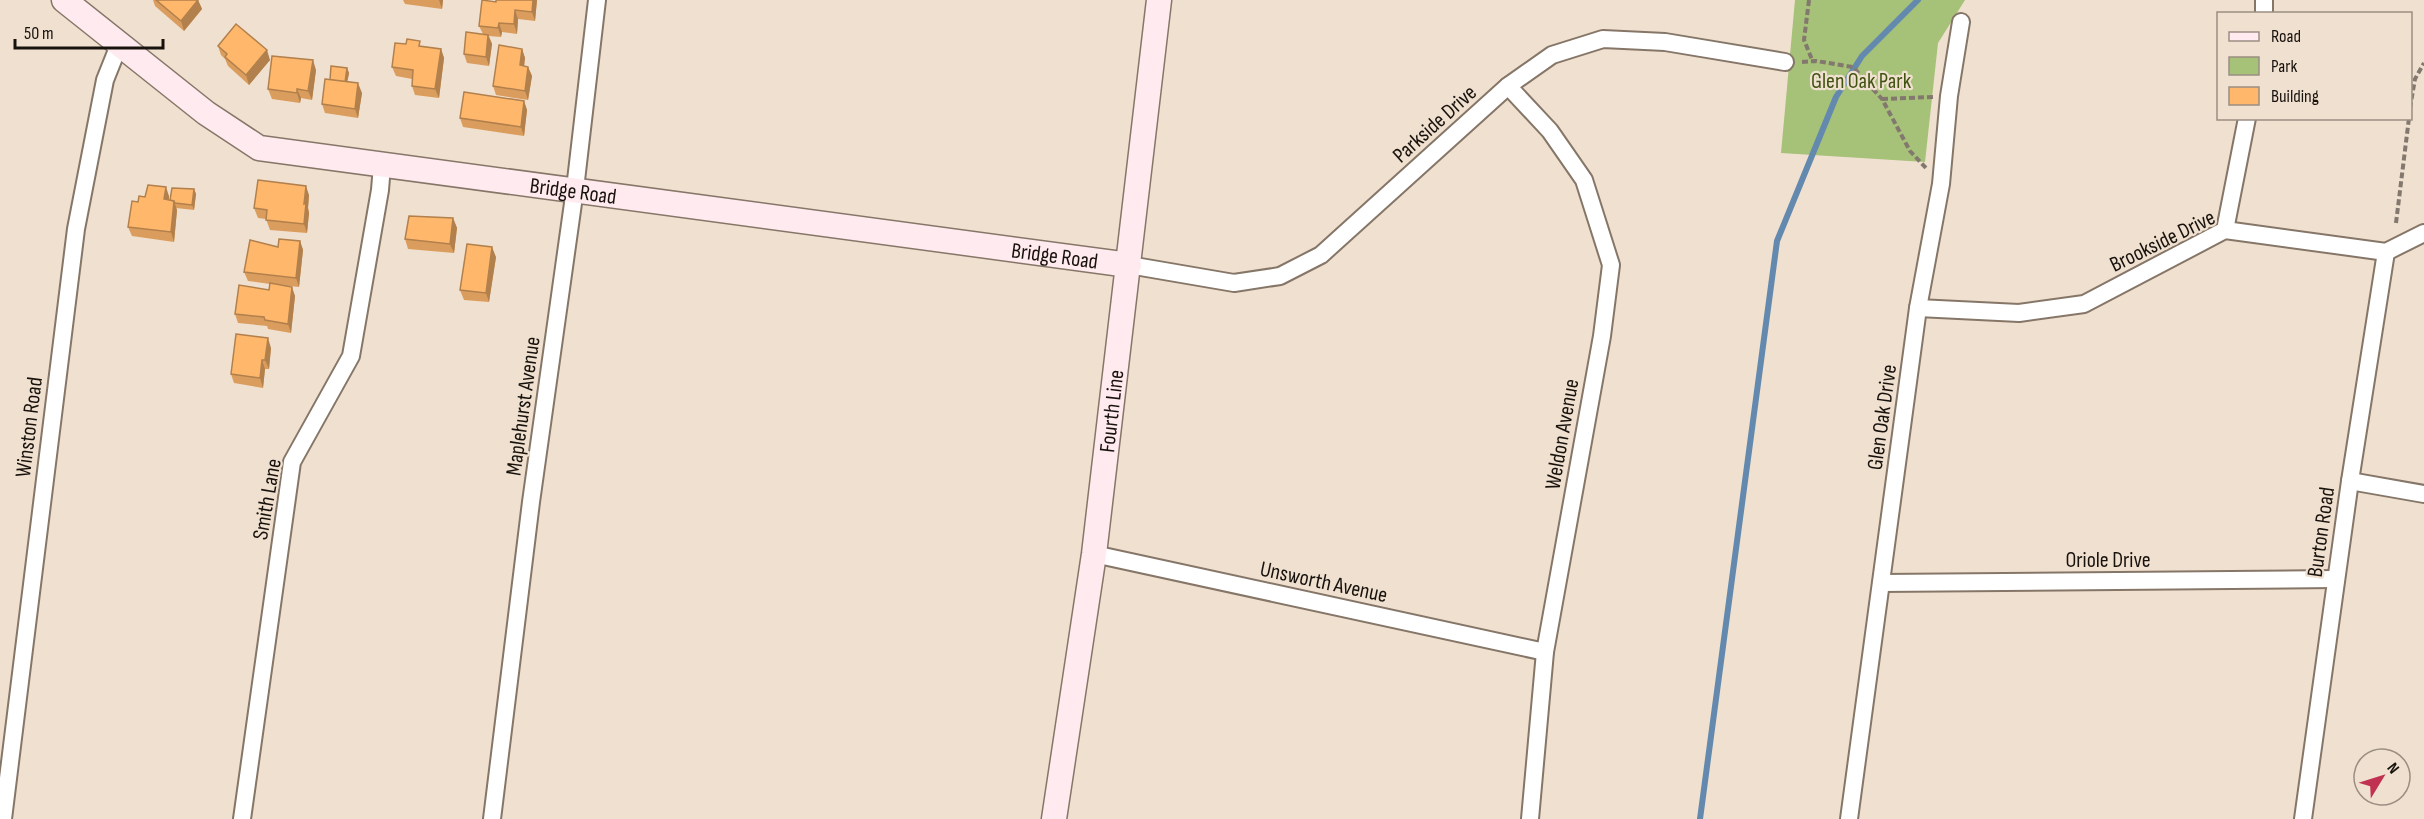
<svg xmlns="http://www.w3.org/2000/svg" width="2424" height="819" font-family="'Sofia Sans Condensed',sans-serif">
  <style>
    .green { fill: #a6c178 }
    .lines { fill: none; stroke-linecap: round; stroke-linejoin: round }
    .stream { stroke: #6489af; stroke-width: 6 }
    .street-casing { stroke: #857668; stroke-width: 20 }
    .secondary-casing { stroke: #857668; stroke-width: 27 }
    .path { stroke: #83786e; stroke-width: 4; stroke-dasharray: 6 3; stroke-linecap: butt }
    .street { stroke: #fff; stroke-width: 16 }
    .secondary { stroke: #ffeaef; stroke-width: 24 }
    .wall { fill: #db9d5d }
    .shaded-wall { fill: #b2804c }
    .building { fill: #ffb76c; stroke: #b2804c; stroke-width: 1.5 }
    .labels { text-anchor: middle; stroke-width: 4.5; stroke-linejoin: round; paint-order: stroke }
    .park-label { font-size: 22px; fill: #405311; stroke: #f0e0d0 }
    .street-label { font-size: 22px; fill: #18120d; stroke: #f0e0d0 }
  </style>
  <rect width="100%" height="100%" fill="#f0e0d0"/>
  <polygon class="green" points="1795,0 1965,0 1938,43 1925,162 1781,153"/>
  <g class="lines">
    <polyline class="stream" points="1700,819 1777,241 1836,97 1862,56 1918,0"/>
    <g class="street-casing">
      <g id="street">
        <polyline points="2264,0 2264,14"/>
        <polyline points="1508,86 1550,131 1584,180 1611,265 1602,336 1545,652 1530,819"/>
        <polyline points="2225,230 2247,118"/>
        <polyline points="1129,265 1234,283 1280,276 1321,255 1508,86 1552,55 1603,39 1665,42 1785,62"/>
        <polyline points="1918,308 2019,313 2084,304 2225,230 2386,252 2424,233"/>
        <polyline points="2350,481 2424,494"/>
        <polyline points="1094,554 1545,652"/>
        <polyline points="1881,583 2336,579"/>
        <polyline points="3,819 76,229 105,80 119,45"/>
        <polyline points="242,819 292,462 351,356 380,190 382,165"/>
        <polyline points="492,819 531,502 575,189 597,0"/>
        <polyline points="1849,819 1918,308 1941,184 1949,96 1961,22"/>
        <polyline points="2303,819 2350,481 2386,252"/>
      </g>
    </g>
    <g class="secondary-casing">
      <g id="secondary">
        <path id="s1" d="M64,0L206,113L259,148L1129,265"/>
        <path id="s2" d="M1054,819L1094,554L1159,0"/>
      </g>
    </g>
    <g class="path">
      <polyline points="1809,0 1804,40 1813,62"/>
      <polyline points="1802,62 1816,61 1853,67 1882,99 1910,151 1926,168"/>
      <polyline points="1882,99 1933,97"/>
      <polyline points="2410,108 2415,79 2424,63"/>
      <polyline points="2396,223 2409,118"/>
    </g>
    <use href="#street" class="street"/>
    <use href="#secondary" class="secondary"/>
  </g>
  <g class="wall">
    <polygon points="153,0 198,0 202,9 184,31 155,6"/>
    <polygon points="403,0 443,0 442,9 405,4"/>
    <polygon points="496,0 537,0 535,21 518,19 517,34 502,32 501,37 489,36 492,44 489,66 467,63 464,54 483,34 479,26 496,2"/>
    <polygon points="218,46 270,60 249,85 228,66 225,59 221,55"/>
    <polygon points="422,46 441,49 444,58 439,98 415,95 412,86 412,79 396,76 392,67"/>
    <polygon points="522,49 525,58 524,66 528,67 532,76 528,100 496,95 493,86"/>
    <polygon points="347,68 349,73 347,82 362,93 358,118 325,113 322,104 330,80"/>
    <polygon points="316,70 312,100 301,98 300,103 272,99 268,89"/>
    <polygon points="524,101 527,110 524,136 463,127 460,118"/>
    <polygon points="194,189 196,194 194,210 176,208 177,210 174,242 132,236 128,227 138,202 145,197 169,196 169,200"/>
    <polygon points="309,195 308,208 309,213 307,233 270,230 266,219 258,218 254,208"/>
    <polygon points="453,218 457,228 454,253 408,249 405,239"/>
    <polygon points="300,241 303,250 299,287 290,286 295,296 291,333 268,329 267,326 238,323 235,314 269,290 270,284 248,281 244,272 278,247"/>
    <polygon points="496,257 489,302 464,300 460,290"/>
    <polygon points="271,348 269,369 265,369 263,388 234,383 231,374"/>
  </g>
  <g class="shaded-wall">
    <polygon points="198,0 202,9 184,31 181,21"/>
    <polygon points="439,0 443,0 442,9"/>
    <polygon points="533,0 537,0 535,21 532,12"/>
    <polygon points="515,10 518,19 517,34 514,24"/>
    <polygon points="499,23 502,32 501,37 498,28"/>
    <polygon points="488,35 492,44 489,66 486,57"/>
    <polygon points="441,49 444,58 439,98 435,89"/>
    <polygon points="522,49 525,58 523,75 520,65"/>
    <polygon points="267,50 270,60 249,85 246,75"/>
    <polygon points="313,60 316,70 312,100 308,91"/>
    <polygon points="528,67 532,76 528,100 525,91"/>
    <polygon points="347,68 349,73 346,89 345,84"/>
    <polygon points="358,83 362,93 358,118 355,109"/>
    <polygon points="297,89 301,98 300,103 297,93"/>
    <polygon points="524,101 527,110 524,136 521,127"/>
    <polygon points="306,186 309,195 308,208 309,213 307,233 304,224 304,204"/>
    <polygon points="166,187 169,196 168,208 164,199"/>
    <polygon points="194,189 196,194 194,210 192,205"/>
    <polygon points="174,201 177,210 174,242 171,232"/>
    <polygon points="453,218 457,228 454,253 450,244"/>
    <polygon points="300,241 303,250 299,287 296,278"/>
    <polygon points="492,247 496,257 489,302 486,293"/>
    <polygon points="292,287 295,296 291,333 288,324"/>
    <polygon points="268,338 271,348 269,369 265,360"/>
    <polygon points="262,360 265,369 263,388 260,378"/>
  </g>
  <g class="building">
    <polygon points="156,0 198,0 181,21"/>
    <polygon points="482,0 496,2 496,0 533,0 532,12 515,10 514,24 499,23 498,28 479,26"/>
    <polygon points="236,24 267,50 246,75 225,57 227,54 218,46"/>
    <polygon points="466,32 488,35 486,57 464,54"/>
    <polygon points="407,39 420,41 419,46 441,49 435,89 412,86 413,70 392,67 395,43 406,44"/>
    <polygon points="499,45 522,49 520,65 528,67 525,91 493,86"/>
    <polygon points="272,56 313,60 308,91 297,89 297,93 268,89"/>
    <polygon points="331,66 347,68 345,82 330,80"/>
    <polygon points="325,79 358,83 355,109 322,104"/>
    <polygon points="464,92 524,101 521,127 460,118"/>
    <polygon points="258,180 306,186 304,204 306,203 304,224 266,220 267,210 254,208"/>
    <polygon points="148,185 166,187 164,199 174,201 171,232 128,227 132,201 138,202 139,196 145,197"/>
    <polygon points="172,188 194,189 192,205 175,203 174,201 170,200"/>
    <polygon points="409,216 453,218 450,244 405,239"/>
    <polygon points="279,239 300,241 296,278 244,272 250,240 278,247"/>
    <polygon points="467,244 492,247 486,293 460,290"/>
    <polygon points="270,283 292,287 288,324 265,320 264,317 235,314 239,285 269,290"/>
    <polygon points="236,334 268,338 265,360 262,360 260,378 231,374"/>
  </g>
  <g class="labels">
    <g class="park-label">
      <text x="1861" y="88">Glen Oak Park</text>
    </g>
    <g class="street-label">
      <text transform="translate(1434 123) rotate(-42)" y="8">Parkside Drive</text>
      <text dy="8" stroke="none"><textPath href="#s1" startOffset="562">Bridge Road</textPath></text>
      <text transform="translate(2162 240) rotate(-26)" y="8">Brookside Drive</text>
      <text dy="8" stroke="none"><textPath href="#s1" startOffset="1048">Bridge Road</textPath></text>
      <text transform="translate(522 406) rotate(-82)" y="8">Maplehurst Avenue</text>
      <text dy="8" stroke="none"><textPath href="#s2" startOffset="412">Fourth Line</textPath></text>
      <text transform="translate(1881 417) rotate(-82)" y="8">Glen Oak Drive</text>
      <text transform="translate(28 427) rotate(-83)" y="8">Winston Road</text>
      <text transform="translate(1561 434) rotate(-80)" y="8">Weldon Avenue</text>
      <text transform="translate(266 499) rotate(-80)" y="8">Smith Lane</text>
      <text transform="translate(2320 532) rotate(-82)" y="8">Burton Road</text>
      <text x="2108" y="567">Oriole Drive</text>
      <text transform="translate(1324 581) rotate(12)" y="8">Unsworth Avenue</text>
    </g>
  </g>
  <rect x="2217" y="12" width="195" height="108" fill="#f0e0d0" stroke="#9a8e82" stroke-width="1.5"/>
  <rect x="2229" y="32" width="30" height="9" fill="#ffeaef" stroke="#9a8e82" stroke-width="1.5"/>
  <text x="2271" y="42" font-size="18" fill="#18120d">Road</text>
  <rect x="2229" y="57" width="30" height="18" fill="#a6c178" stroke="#9a8e82" stroke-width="1.5"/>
  <text x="2271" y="72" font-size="18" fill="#18120d">Park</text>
  <rect x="2229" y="87" width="30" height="18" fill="#ffb76c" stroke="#9a8e82" stroke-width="1.5"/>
  <text x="2271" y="102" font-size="18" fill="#18120d">Building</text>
  <g transform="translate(2382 777) rotate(52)"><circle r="28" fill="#f0e0d0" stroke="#9a8e82" stroke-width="1.5"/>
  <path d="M0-4.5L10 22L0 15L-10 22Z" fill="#c13151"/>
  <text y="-9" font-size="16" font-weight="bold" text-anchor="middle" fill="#18120d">N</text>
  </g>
  <path d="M15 39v9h148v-9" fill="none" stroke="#18120d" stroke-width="3"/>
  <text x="24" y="39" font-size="18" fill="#18120d" stroke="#f0e0d0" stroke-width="4.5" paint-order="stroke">50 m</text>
</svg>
